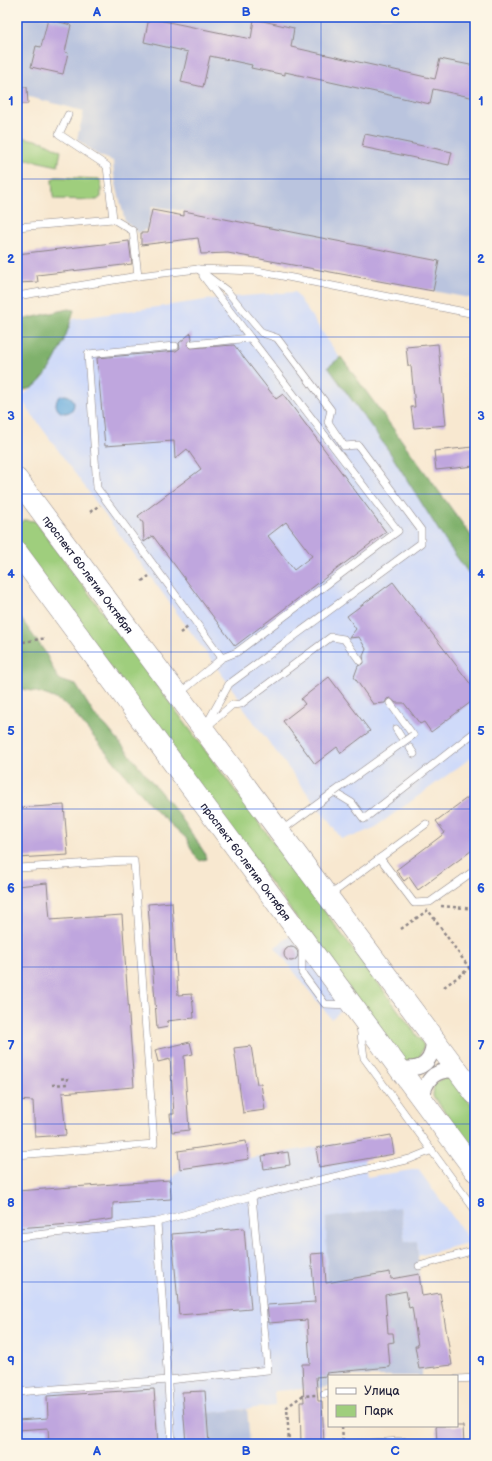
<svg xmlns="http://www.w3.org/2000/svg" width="492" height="1461" font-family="'Balsamiq Sans',sans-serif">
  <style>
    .built { fill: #cfdaf9 }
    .industrial { fill: #bac4de }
    .green { fill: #9fce7d; stroke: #60785c }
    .forest { fill: #7fb16c; stroke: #506a54 }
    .water { fill: #6baee0; stroke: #46688e }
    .building { fill: #bfa6de; fill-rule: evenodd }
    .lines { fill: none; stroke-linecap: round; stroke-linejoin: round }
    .service-casing { stroke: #8d8586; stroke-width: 8 }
    .minor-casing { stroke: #8d8586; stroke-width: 16 }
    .primary-casing { stroke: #8d8586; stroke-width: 22 }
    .path { stroke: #8d8586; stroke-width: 2.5; stroke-dasharray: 3 3; stroke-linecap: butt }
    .service { stroke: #fff; stroke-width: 7 }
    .minor { stroke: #fff; stroke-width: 14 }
    .primary { stroke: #fff; stroke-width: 21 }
    .service-bridge-casing { stroke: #8d8586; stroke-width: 8; stroke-linecap: butt }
    .service-bridge { stroke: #fff; stroke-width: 7 }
    .grid { fill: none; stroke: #1d4ed8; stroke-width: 1; stroke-opacity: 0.55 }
    .labels { text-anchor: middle; stroke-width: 3; stroke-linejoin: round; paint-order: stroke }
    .street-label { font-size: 11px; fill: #22223b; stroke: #fcf5e5 }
    .neatline { fill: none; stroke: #1d4ed8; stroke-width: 1.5 }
    .grid-label { font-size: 13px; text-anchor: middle; font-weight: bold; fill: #1d4ed8 }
  </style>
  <rect width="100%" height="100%" fill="#fcf5e5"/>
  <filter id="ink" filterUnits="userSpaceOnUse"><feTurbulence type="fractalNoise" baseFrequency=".025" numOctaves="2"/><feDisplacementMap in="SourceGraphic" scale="8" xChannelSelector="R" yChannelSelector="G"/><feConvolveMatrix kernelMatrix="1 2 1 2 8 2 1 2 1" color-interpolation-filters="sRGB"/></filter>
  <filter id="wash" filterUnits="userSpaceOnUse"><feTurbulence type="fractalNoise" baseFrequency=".012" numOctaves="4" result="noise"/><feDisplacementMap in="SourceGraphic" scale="16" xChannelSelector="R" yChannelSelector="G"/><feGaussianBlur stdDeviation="0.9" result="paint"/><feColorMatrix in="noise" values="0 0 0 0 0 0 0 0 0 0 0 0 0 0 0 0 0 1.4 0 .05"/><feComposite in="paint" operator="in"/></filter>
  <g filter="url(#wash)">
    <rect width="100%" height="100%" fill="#f8e8d0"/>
    <g class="built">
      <polygon points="295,292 396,440 475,564 475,755 374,828 354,836 341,838 244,709 239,698 20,398 44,378 73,319 220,298"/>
      <polygon points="290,936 345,1008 331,1019 275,947"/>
      <polygon points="391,1135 394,1154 364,1159 367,1177 418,1169 471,1242 418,1256 417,1241 405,1242 400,1207 327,1293 317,1388 274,1391 275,1406 207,1413 210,1444 17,1444 17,1191 170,1180 180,1169"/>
    </g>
    <g class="industrial">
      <polygon points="17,17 475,17 475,299 433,291 439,261 184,211 152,206 147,229 138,233 125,221 114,175 113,161 96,154 77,139 84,111 29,97 17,87"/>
      <polygon points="400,1207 405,1242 417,1241 419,1274 434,1368 422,1370 422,1376 329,1376 329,1387 303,1389 302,1364 310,1364 316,1319 314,1294 327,1293 326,1218"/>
      <polygon points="247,1409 250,1444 210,1444 207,1413"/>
    </g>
    <g class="green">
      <polygon points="17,136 44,142 61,151 58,166 17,157"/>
      <polygon points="56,177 99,179 101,182 101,197 97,200 54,199 53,196 52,179"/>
      <polygon points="24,520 35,521 424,1045 420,1057 414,1062 403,1061 17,542 17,525"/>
      <polygon points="444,1077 453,1080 475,1109 475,1152 433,1096 434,1084"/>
    </g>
    <g class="forest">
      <path d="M68,309L74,310C69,331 51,377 32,388C27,390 22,390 17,390V321Z"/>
      <polygon points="341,357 475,541 475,582 446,542 389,451 328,367"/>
      <path d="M17,613L45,652L57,677L62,681L76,685L95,716L106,726L180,816L204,852L206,859L200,861L195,856L186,838L154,809L67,705C51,695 35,691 17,688Z"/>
    </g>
    <circle class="water" cx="65" cy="404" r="9"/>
    <g id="blocks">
      <g class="building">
        <polygon points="149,18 251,39 254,19 294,28 291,47 435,79 440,59 475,66 475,98 433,89 430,104 285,72 285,75 251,68 252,65 210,56 203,87 181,82 188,52 144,42"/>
        <polygon points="48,19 71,25 65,52 68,53 63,74 31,67 36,46 41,47"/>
        <polygon points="17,87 27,87 28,104 17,104"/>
        <polygon points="365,134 452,152 449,165 362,147"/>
        <polygon points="152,210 184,216 184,211 439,261 433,291 228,253 201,254 198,238 141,245 141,233 147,233"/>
        <polygon points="129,241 132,264 37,275 38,282 17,283 17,254"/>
        <path d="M191,333L192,339L187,344L190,348L234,345L276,399L283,394L386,532L235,646L153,536L144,542L143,523L138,516L201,469L187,449L175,459L174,441L105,446L97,358L176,351L180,348L179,343ZM286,522L312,556L294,570L268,536Z"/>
        <polygon points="438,344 446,425 414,428 411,407 415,407 411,366 408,366 406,347"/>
        <polygon points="473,447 475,466 436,470 434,451"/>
        <polygon points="393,582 475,690 475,699 431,732 424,722 420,724 404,703 396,703 390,698 387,699 385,703 373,704 354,677 358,666 364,663 363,656 366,649 359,637 349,638 356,629 347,616"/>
        <polygon points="329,677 370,731 341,753 337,747 315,764 283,721 305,704 301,699"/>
        <polygon points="475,792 475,828 471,831 475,837 475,848 418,890 409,877 404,881 396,870 445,833 436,821"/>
        <polygon points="64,805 68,855 17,858 17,808"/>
        <polygon points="47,883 50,920 122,915 134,1087 62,1093 66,1135 35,1137 33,1101 17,1100 17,886"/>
        <polygon points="172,902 178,995 192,994 194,1018 167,1021 168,1027 157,1029 148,904"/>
        <circle cx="291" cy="954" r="7"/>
        <polygon points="190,1042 193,1054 184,1056 189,1130 172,1132 170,1114 174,1114 170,1059 158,1062 155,1050"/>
        <polygon points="251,1046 257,1084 261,1084 265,1110 243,1113 234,1048"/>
        <polygon points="391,1135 394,1154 319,1167 316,1148"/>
        <polygon points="246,1141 249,1159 180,1169 178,1151"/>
        <polygon points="288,1152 290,1165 264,1169 262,1156"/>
        <polygon points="170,1180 171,1199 113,1203 113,1219 85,1223 17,1228 17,1191"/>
        <polygon points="244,1228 251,1309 179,1315 172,1234"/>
        <polygon points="324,1253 326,1283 390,1272 391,1279 419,1274 422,1296 440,1293 452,1365 419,1369 415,1346 418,1346 412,1307 409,1308 406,1291 385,1295 388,1333 393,1333 394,1342 388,1343 390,1367 326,1373 327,1376 316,1377 318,1401 322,1401 324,1444 301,1444 300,1402 304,1402 302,1364 310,1364 307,1320 269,1323 267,1305 315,1302 311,1254"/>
        <polygon points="154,1389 158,1444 49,1444 48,1428 17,1430 17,1420 48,1418 47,1396"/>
        <polygon points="205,1391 209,1444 186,1444 182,1392"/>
        <polygon points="436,1426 463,1426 464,1444 437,1444"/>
      </g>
    </g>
  </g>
  <g filter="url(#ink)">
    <use href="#blocks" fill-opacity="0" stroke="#8d8586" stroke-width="1"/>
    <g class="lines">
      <g class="service-casing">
        <g id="service">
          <polyline points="68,115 59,134 107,166 113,219"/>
          <polyline points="17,227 113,219 133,231 138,276"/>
          <polyline points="198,269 227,291 262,333 277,338 331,410 328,422 344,446 358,445 421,530 421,543 229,684 204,729 232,705 241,704 249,698 331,637 344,639 360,661"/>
          <polyline points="203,276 398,531 237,652 222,658"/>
          <polyline points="17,296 138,276 198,269 257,271 475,314"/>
          <polyline points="192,344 250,338"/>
          <polyline points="175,346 88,354 97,488 222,658 180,693"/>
          <polyline points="390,703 413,735"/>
          <polyline points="396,729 401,737"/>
          <polyline points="410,748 414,754"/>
          <polyline points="282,830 334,792 352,803 364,819 475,732"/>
          <polyline points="380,858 414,903 430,902 475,870"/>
          <path d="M17,868C56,867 95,861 134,861L154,1144L17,1155"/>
          <polyline points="330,895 426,824"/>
          <polyline points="302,947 302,973 325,1004 348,1005"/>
          <polyline points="360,1026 364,1058 475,1210"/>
          <polyline points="157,1222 252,1196 410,1159 432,1150"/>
          <polyline points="17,1237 157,1222 172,1444"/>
          <polyline points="419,1266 475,1250"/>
          <polyline points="457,1379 475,1378"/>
          <polyline points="17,1392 168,1380 268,1370 252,1196"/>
          <polyline points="324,1394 329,1393"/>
          <polyline points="351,1444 403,1441 403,1444"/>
        </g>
      </g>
      <g class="minor-casing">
        <g id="minor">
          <path d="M400,1068C423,1071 433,1062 433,1039"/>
          <path d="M422,1100C425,1078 436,1068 458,1071"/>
        </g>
      </g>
      <g class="primary-casing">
        <g id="primary">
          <path id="s1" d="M17,479L475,1094"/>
          <path id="s2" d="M17,552L475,1171"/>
        </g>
      </g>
      <g class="path">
        <polyline points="90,512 100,505"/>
        <polyline points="142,581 149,576"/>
        <polyline points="180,633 188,627"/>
        <polyline points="17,643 46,638"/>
        <polyline points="441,906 475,909"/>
        <polyline points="401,929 428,910 475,976"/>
        <polyline points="444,987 470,968"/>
        <polyline points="52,1085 67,1084 67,1078 59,1079"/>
        <polyline points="342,1426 343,1440"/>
        <polyline points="289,1444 287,1407 302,1396 316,1395"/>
      </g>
      <use href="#service" class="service"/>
      <use href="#minor" class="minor"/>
      <use href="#primary" class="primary"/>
      <g class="service-bridge-casing">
        <polyline id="service-bridge" points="334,792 413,735"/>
      </g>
      <use href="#service-bridge" class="service-bridge"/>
    </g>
  </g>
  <path class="grid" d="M171,17V1444M321,17V1444M17,179H475M17,337H475M17,494H475M17,652H475M17,809H475M17,967H475M17,1124H475M17,1282H475"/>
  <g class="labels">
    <g class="street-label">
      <text dy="4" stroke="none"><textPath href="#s1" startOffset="119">проспект 60-летия Октября</textPath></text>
      <text dy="4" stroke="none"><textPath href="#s2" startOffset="385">проспект 60-летия Октября</textPath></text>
    </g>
  </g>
  <rect width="492" height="1461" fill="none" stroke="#fcf5e5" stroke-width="44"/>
  <rect x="328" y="1375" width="130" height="52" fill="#fcf5e5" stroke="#a5a1a1"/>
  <rect x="336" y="1388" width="20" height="6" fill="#ffffff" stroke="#a5a1a1"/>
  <text x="364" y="1395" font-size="12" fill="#22223b">Улица</text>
  <rect x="336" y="1405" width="20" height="12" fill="#9fce7d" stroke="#a5a1a1"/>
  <text x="364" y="1415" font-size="12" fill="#22223b">Парк</text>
  <rect x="22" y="22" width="448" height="1417" class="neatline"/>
  <g class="grid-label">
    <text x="97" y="16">A</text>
    <text x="246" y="16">B</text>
    <text x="395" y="16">C</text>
    <text x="11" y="105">1</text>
    <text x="481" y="105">1</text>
    <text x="11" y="263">2</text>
    <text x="481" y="263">2</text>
    <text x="11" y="420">3</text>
    <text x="481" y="420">3</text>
    <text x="11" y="578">4</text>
    <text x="481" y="578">4</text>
    <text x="11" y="735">5</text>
    <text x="481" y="735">5</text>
    <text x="11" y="892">6</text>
    <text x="481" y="892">6</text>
    <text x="11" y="1050">7</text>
    <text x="481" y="1050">7</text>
    <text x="11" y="1207">8</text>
    <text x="481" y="1207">8</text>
    <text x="11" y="1365">9</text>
    <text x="481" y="1365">9</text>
    <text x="97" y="1455">A</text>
    <text x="246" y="1455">B</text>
    <text x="395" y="1455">C</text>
  </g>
</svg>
